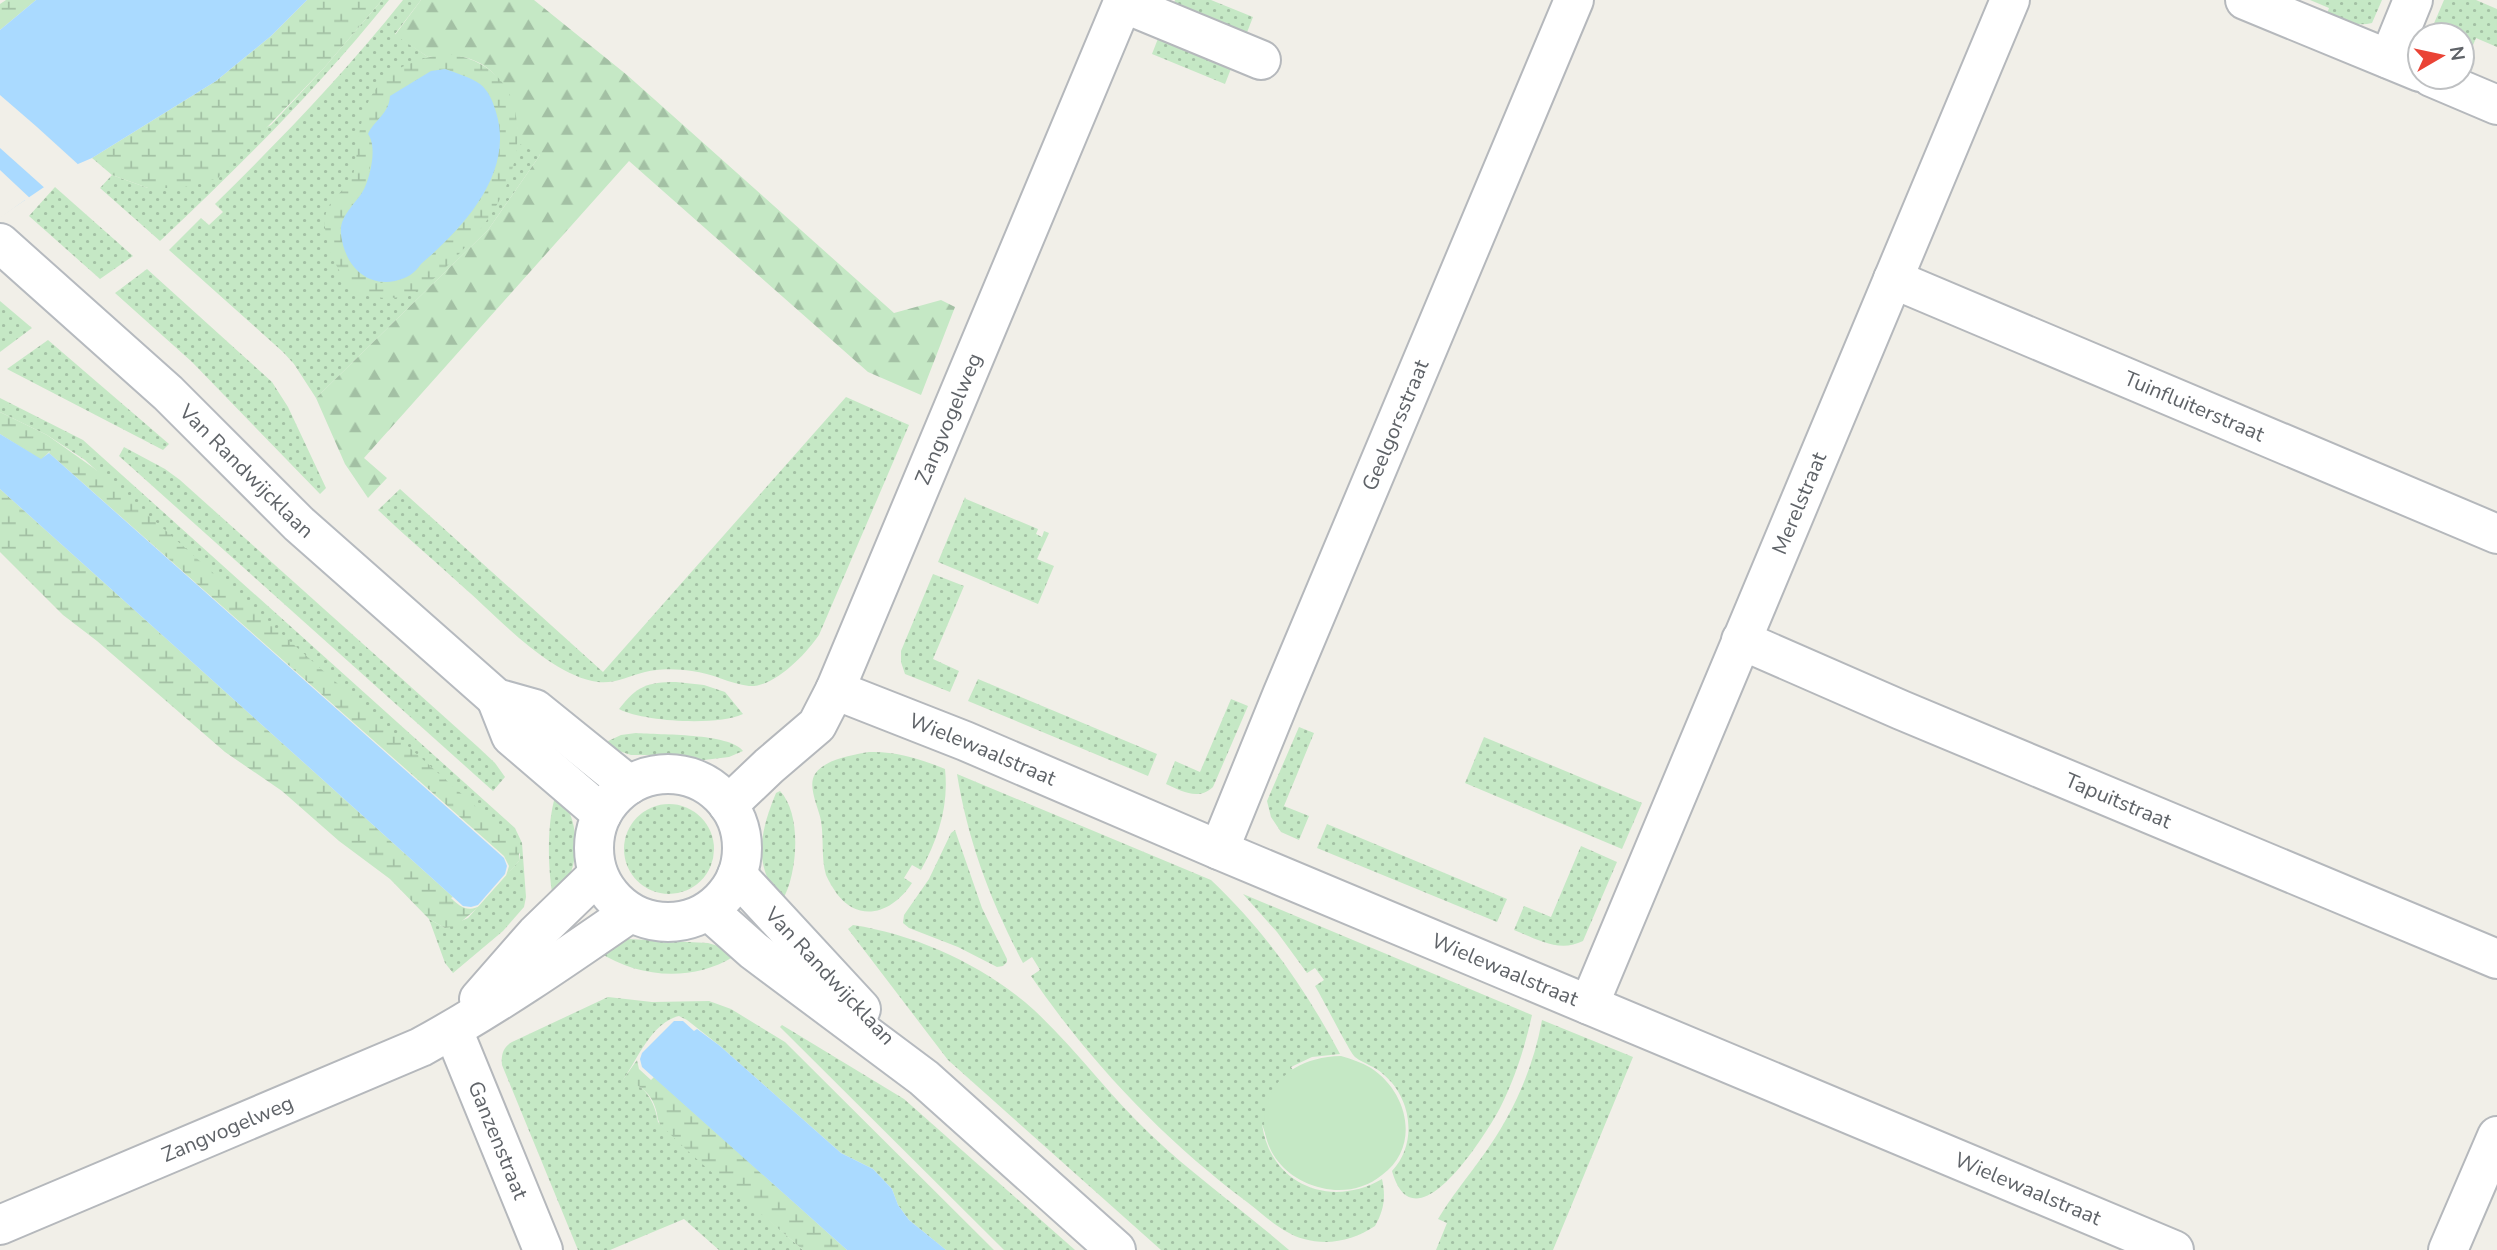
<svg xmlns="http://www.w3.org/2000/svg" width="2497" height="1250" font-family="'Nunito Sans',sans-serif">
  <style>
    .grass { fill: url(#grass-dots) }
    .forest { fill: url(#forest-firs) }
    .wetland { fill: url(#wetland-marsh); fill-rule: evenodd }
    .park { fill: #c5e8c5 }
    .water { fill: #aadaff }
    .pier { fill: #f1efe8 }
    .lines { fill: none; stroke-linecap: round; stroke-linejoin: round }
    .street-casing { stroke: #b5b8bc; stroke-width: 42 }
    .secondary-casing { stroke: #b6babf; stroke-width: 42 }
    .street { stroke: #fff; stroke-width: 38 }
    .secondary { stroke: #fff; stroke-width: 38 }
    .labels { text-anchor: middle; stroke-width: 5; stroke-linejoin: round; paint-order: stroke }
    .street-label { font-size: 21px; fill: #5f6368; stroke: #fff }
  </style>
  <defs>
    <pattern id="grass-dots" width="8" height="8" patternUnits="userSpaceOnUse" patternTransform="scale(1.75)"><rect width="8" height="8" fill="#c5e8c5"/><path d="M2 2h.1M6 6h.1" fill="none" stroke="#a3c0a4" stroke-width="1.8" stroke-linecap="round"/></pattern>
    <pattern id="forest-firs" width="22" height="20" patternUnits="userSpaceOnUse" patternTransform="scale(1.75)"><rect width="22" height="20" fill="#c5e8c5"/><path d="M5 1l3.5 6h-7zM16 11l3.5 6h-7z" fill="#a3c0a4"/></pattern>
    <pattern id="wetland-marsh" width="20" height="14" patternUnits="userSpaceOnUse" patternTransform="scale(1.75)"><rect width="20" height="14" fill="#c5e8c5"/><path d="M1 5h8M5 5V1M11 12h8M15 12V8" fill="none" stroke="#a3c0a4"/></pattern>
  </defs>
  <rect width="100%" height="100%" fill="#f1efe8"/>
  <g class="grass">
    <path d="M382,0H389C319,87 241,165 160,241L100,188L112,175L148,188L271,125L324,68Z"/>
    <path d="M403,0H421L395,34L428,57L442,54L497,76L504,84L514,106L518,129L540,155L488,230L316,398L294,364L283,352L169,250L201,218L209,225L223,212L215,204C281,139 345,73 403,0Z"/>
    <polygon points="1175,0 1211,0 1253,17 1246,35 1173,6"/>
    <path d="M2310,0H2382L2372,23C2355,27 2342,20 2327,14L2329,8Z"/>
    <polygon points="2444,0 2476,0 2497,9 2497,47 2476,38 2466,62 2462,66 2462,35 2429,35"/>
    <polygon points="1159,36 1232,66 1225,84 1152,54"/>
    <polygon points="55,187 133,256 100,279 29,216"/>
    <polygon points="147,269 272,382 288,407 326,488 320,494 192,362 115,293"/>
    <polygon points="0,301 32,328 0,352"/>
    <polygon points="48,340 169,444 163,450 7,369"/>
    <path d="M846,397L909,425L819,635C806,654 774,688 749,686C730,684 712,673 692,671C677,669 660,668 645,672C629,676 615,684 598,682C549,675 498,617 461,585C434,560 405,536 378,510L400,489L603,672Z"/>
    <polygon points="0,398 83,440 515,828 522,843 526,897 524,907 503,931 453,973 445,963 429,919 445,928 468,918 519,861 520,854 85,460 47,435 0,412"/>
    <polygon points="124,447 165,469 180,480 478,747 495,763 505,777 493,791 119,456"/>
    <polygon points="965,497 966,499 1038,529 1036,534 1042,537 1044,531 1049,533 1037,559 1054,566 1038,604 938,562"/>
    <polygon points="933,574 964,586 933,659 959,671 950,692 905,674 901,662 901,651"/>
    <polygon points="978,679 1157,754 1148,776 968,701"/>
    <path d="M676,682L704,685L725,692L743,714C718,726 644,722 619,709C637,686 647,682 676,682Z"/>
    <path d="M1231,699L1248,706L1213,787C1198,801 1182,791 1166,784L1175,761L1200,772Z"/>
    <polygon points="1299,727 1314,733 1284,806 1309,816 1299,840 1281,832 1271,817 1267,801"/>
    <path d="M636,733C660,735 730,733 743,751L729,757L704,760L672,755H631L604,746V743L621,735Z"/>
    <polygon points="1484,737 1642,803 1622,849 1465,783"/>
    <path d="M869,752C897,751 920,759 945,769C949,806 938,839 921,870L912,865L904,878L912,883C894,911 861,925 837,894C833,888 829,882 826,875C821,858 824,839 821,821C819,808 807,787 815,774C825,759 852,755 869,752Z"/>
    <path d="M957,774L1211,880C1265,931 1305,988 1340,1054L1312,1057L1291,1067L1297,1076L1273,1136H1266L1262,1124C1270,1185 1331,1209 1382,1179C1386,1197 1384,1210 1375,1226C1354,1240 1329,1246 1304,1239C1282,1233 1264,1215 1247,1202C1163,1139 1090,1062 1031,976L1040,970L1032,957L1023,963C991,902 968,842 957,774Z"/>
    <path d="M780,791C802,814 798,874 782,901C752,866 760,832 776,793Z"/>
    <path d="M555,797C559,800 565,804 567,808C579,827 579,871 562,887C559,890 555,891 552,892C548,864 547,824 555,797Z"/>
    <circle cx="669" cy="849" r="45"/>
    <polygon points="1327,824 1507,899 1497,922 1317,848"/>
    <polygon points="955,830 982,908 1007,959 1007,962 1003,966 997,967 958,947 909,928 903,923 904,915 929,879 951,833"/>
    <path d="M1581,846L1617,862L1583,941C1559,953 1537,939 1514,930L1524,906L1551,917Z"/>
    <path d="M1243,894L1532,1015C1525,1047 1515,1078 1500,1108C1485,1136 1414,1250 1392,1171C1418,1143 1412,1098 1383,1074C1375,1066 1364,1064 1355,1057C1350,1053 1322,997 1315,986L1324,980L1315,968L1307,973L1277,932Z"/>
    <path d="M853,925C918,935 985,966 1034,1010C1075,1048 1109,1095 1150,1134C1194,1176 1243,1210 1289,1250H1161L948,1060L848,929Z"/>
    <path d="M628,939L708,943L725,948L733,957C692,982 638,978 599,952L616,941Z"/>
    <path d="M608,997L652,1002L709,1001L731,1009L785,1042L994,1250H946L909,1220L898,1205L892,1189L873,1169L841,1153L720,1046L687,1020L679,1016C652,1022 637,1060 623,1080C645,1083 655,1102 658,1122L803,1250H719L684,1219L610,1250H578L502,1065C501,1055 503,1047 512,1042Z"/>
    <path d="M1542,1020L1633,1057L1553,1250H1436L1447,1223L1438,1219C1451,1197 1467,1178 1482,1157C1512,1116 1533,1070 1542,1020Z"/>
    <polygon points="782,1025 904,1099 1075,1250 1004,1250 780,1027"/>
  </g>
  <path class="forest" d="M421,0H534L627,75L894,313L941,300L955,307L921,395L868,372L629,161L364,458L387,478L368,498L345,464L316,398L488,230L540,155L518,143C518,87 487,46 428,57L395,35Z"/>
  <g class="wetland">
    <polygon points="6,0 36,0 0,30 0,4"/>
    <polygon points="307,0 382,0 324,68 218,178 181,188 148,188 112,175 92,158 216,81 271,36"/>
    <path d="M442,54C460,54 477,60 491,71C506,83 513,98 516,116C525,172 491,223 453,260C433,280 416,299 386,298C375,297 365,297 356,291C338,279 318,231 327,210C333,195 350,188 354,171C357,159 357,147 359,135C368,81 392,65 442,54ZM445,69C477,80 491,87 496,123C497,130 499,137 499,144C499,191 454,236 421,264C411,279 395,282 378,283C358,267 344,260 341,233C339,214 358,203 365,187C372,172 370,155 373,139C374,134 376,123 379,119C381,116 385,115 387,112C402,90 418,73 445,69Z"/>
    <polygon points="0,412 47,435 102,474 519,845 519,861 506,876 509,866 504,856 49,453 50,451 41,460 0,434"/>
    <path d="M0,489L453,897L451,898C460,907 469,913 481,905L456,926L445,928L429,919L390,879L339,841L282,791L225,752L97,641L63,615L0,552Z"/>
    <path d="M637,1060L639,1069L651,1080L654,1077L847,1250H803C756,1208 705,1170 661,1125C657,1120 658,1117 656,1110C652,1094 639,1082 622,1081Z"/>
  </g>
  <path class="park" d="M1341,1056C1351,1059 1361,1062 1371,1068C1408,1092 1421,1147 1382,1175C1365,1189 1343,1193 1322,1188C1240,1169 1244,1058 1341,1056Z"/>
  <g class="water">
    <polygon points="36,0 307,0 271,36 216,81 92,158 78,164 0,217 0,30"/>
    <path d="M445,69C456,73 470,77 480,84C489,91 493,102 496,112C515,173 463,228 421,264C414,274 407,278 395,281C364,287 344,263 341,234C339,214 358,203 365,187C371,173 377,146 368,134C375,119 389,114 390,96L431,71Z"/>
    <polygon points="0,434 41,459 49,453 504,858 507,866 505,874 478,905 471,907 463,906 0,489"/>
    <polygon points="674,1021 683,1021 694,1031 697,1029 720,1046 841,1153 873,1169 892,1189 898,1205 909,1220 946,1250 847,1250 642,1067 640,1059 642,1053"/>
  </g>
  <g class="pier">
    <polygon points="0,95 37,127 81,167 47,190 0,148"/>
    <polygon points="0,170 32,200 28,202 25,200 0,218"/>
  </g>
  <g class="lines">
    <g class="street-casing">
      <g id="street">
        <polyline points="2245,0 2420,72"/>
        <polyline points="1123,3 1261,60"/>
        <polyline points="2389,59 2413,0"/>
        <polyline points="2431,77 2497,105"/>
        <path id="s1" d="M1893,279L2497,534"/>
        <path id="s2" d="M1741,640L1901,710L2497,959"/>
        <path id="s3" d="M835,690L965,741L1219,850L2174,1250"/>
        <path id="s4" d="M728,805L769,766L817,725L835,690L1124,0"/>
        <path id="s5" d="M1219,850L1282,695L1574,0"/>
        <polyline points="479,999 536,934 598,874"/>
        <path id="s6" d="M1589,1005L2010,0"/>
        <path id="s7" d="M453,1030L543,1250"/>
        <path id="s8" d="M0,1225L421,1047C494,1007 562,960 630,913"/>
        <polyline points="2448,1250 2497,1136"/>
      </g>
    </g>
    <g class="secondary-casing">
      <g id="secondary">
        <path id="s9" d="M0,243L168,393L299,524L496,698L535,709L629,785"/>
        <polyline points="496,698 511,736 602,814"/>
        <circle cx="668" cy="848" r="74"/>
        <polyline points="737,875 861,1009"/>
        <polyline points="709,911 754,951 924,1078 1116,1250"/>
      </g>
    </g>
    <use href="#street" class="street"/>
    <use href="#secondary" class="secondary"/>
  </g>
  <g class="labels">
    <g class="street-label">
      <text dy="7" stroke="none"><textPath href="#s1" startOffset="327">Tuinfluiterstraat</textPath></text>
      <text dy="7" stroke="none"><textPath href="#s4" startOffset="453">Zangvogelweg</textPath></text>
      <text dy="7" stroke="none"><textPath href="#s5" startOffset="460">Geelgorsstraat</textPath></text>
      <text dy="7" stroke="none"><textPath href="#s9" startOffset="336">Van Randwijcklaan</textPath></text>
      <text dy="7" stroke="none"><textPath href="#s6" startOffset="544">Merelstraat</textPath></text>
      <text dy="7" stroke="none"><textPath href="#s3" startOffset="159">Wielewaalstraat</textPath></text>
      <text dy="7" stroke="none"><textPath href="#s2" startOffset="410">Tapuitstraat</textPath></text>
      <text dy="7" stroke="none"><textPath href="#s3" startOffset="726">Wielewaalstraat</textPath></text>
      <text transform="translate(830 976) rotate(47)" y="7">Van Randwijcklaan</text>
      <text dy="7" stroke="none"><textPath href="#s8" startOffset="247">Zangvogelweg</textPath></text>
      <text dy="7" stroke="none"><textPath href="#s7" startOffset="119">Ganzenstraat</textPath></text>
      <text dy="7" stroke="none"><textPath href="#s3" startOffset="1293">Wielewaalstraat</textPath></text>
    </g>
  </g>
  <g transform="translate(2441 56) rotate(81)"><circle r="33" fill="#ffffff" stroke="#bfc1c3" stroke-width="2"/>
  <path d="M0-5L12 26L0 18L-12 26Z" fill="#ea4335"/>
  <text y="-10" font-size="19" font-weight="bold" text-anchor="middle" fill="#5f6368">N</text>
  </g>
</svg>
